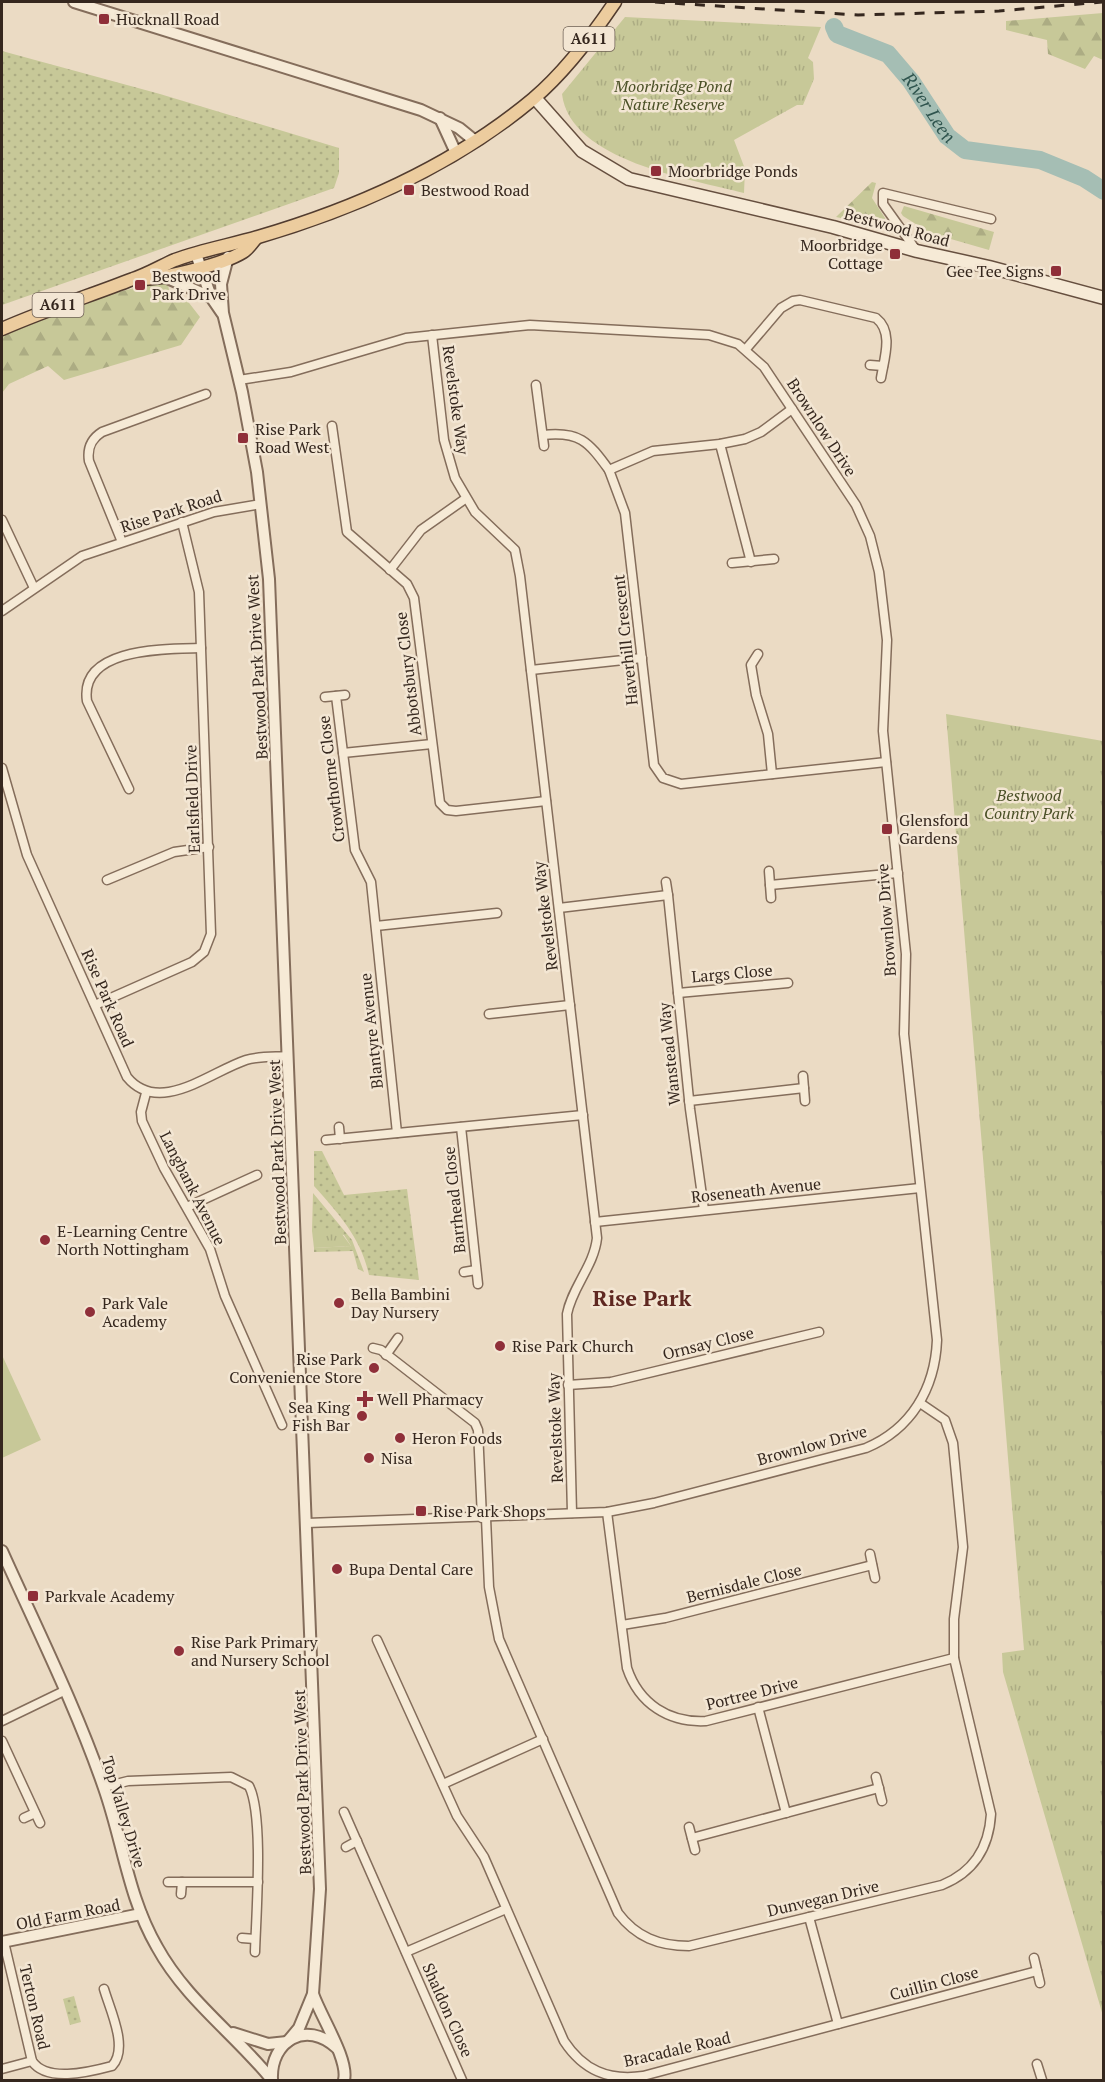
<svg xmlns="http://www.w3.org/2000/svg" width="1105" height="2082" font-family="'PT Serif',serif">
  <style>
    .grass { fill: url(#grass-dots) }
    .forest { fill: url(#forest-firs) }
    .park { fill: url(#park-tufts) }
    .pitch { fill: #c7c898 }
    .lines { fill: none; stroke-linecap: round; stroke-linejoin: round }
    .river { stroke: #a5beb4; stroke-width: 18 }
    .minor-casing { stroke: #846d5b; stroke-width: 11 }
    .tertiary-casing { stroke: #846d5b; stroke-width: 14 }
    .secondary-casing { stroke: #664f3f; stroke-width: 15 }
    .primary-casing { stroke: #523c2f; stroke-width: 15 }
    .minor { stroke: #f6ead6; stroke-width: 8 }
    .tertiary { stroke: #f6ead6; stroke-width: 10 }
    .secondary { stroke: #f6ead6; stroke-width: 12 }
    .primary { stroke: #eccc9e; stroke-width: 12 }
    .tram { stroke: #35271e; stroke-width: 1.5 }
    .rail { stroke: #35271e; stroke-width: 3; stroke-dasharray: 10 10; stroke-linecap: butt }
    .poi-dot { fill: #8f2f39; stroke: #f3e6d3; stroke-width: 2 }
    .labels { text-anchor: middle; stroke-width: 5; stroke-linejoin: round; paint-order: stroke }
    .shield { fill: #f3e6d3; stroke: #6e6054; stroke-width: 1.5 }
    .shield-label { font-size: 15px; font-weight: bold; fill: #35271e }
    .poi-label { font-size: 16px; fill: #35271e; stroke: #f3e6d3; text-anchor: start }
    .park-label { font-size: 16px; font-style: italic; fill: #4a5026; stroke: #f3e6d3 }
    .street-label { font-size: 16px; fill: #35271e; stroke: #f3e6d3 }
    .water-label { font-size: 18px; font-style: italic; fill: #2f544e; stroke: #f3e6d3 }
    .district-label { font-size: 22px; font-weight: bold; fill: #5f2821; stroke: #f3e6d3 }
  </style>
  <defs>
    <pattern id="grass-dots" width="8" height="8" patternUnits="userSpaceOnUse" patternTransform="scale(1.5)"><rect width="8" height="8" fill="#c7c898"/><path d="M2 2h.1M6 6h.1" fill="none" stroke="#acac83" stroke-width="1.8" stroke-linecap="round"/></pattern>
    <pattern id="forest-firs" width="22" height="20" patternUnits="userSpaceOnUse" patternTransform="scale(1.5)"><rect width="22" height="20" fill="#c7c898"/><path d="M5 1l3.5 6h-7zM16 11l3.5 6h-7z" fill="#acac83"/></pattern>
    <pattern id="park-tufts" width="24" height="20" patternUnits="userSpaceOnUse" patternTransform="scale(1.5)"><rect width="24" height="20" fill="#c7c898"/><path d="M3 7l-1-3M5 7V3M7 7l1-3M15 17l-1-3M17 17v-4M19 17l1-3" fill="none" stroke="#acac83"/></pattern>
  </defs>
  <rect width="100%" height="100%" fill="#ebdbc4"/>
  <g class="grass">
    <polygon points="2,51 160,94 339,148 339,173 334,188 2,305"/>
    <path d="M322,1151L344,1195L407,1189L419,1280L369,1275C361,1238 339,1214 314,1186V1151Z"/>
    <polygon points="313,1193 352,1240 364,1272 358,1269 353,1251 314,1252 314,1248 351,1246 344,1235 312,1231"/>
    <polygon points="74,1996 81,2022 70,2025 63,1999"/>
  </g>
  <g class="forest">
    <polygon points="1103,13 1103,60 1094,56 1085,69 1048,54 1047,40 1006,30 1006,21"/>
    <polygon points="872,182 876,183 872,198 885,218 882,227 836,217"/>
    <polygon points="904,206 994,232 989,250 930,233 903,216 901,213"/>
    <polygon points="167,280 171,300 186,299 200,317 181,345 64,380 48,366 9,384 2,393 2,336 106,295"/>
  </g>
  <g class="park">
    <path d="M625,17L821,27L808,58L813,62L814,79L803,105H797L734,140L745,169L744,193C691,179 570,161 562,94Z"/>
    <polygon points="946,714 1103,741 1103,2016 1003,1672 1002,1653 1024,1650"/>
    <polygon points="339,1230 351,1246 314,1248 312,1231"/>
  </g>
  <polygon class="pitch" points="2,1355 41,1440 2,1458"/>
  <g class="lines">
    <path class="river" id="s1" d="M834,27L837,34L888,54L911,81L947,136L965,150L1040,160L1084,178L1104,191"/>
    <g class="minor-casing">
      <g id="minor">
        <polyline points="916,250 883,204 883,193 991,219"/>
        <path d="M432,335L444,440L455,478L475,512L515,550L520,576L597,1238C594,1266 572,1287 567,1314L572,1513"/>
        <path d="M746,349L781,308L793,301L800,300L876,318C894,332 884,359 881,378"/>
        <polyline points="870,365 883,366"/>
        <path d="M239,380L291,372L406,338L530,325L709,335L738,344L764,367L856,505L870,536L879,572L887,640L883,731L906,954L904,1034L937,1340C935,1389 911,1429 866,1448L654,1503L607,1512L307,1523"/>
        <polyline points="536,385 544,446"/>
        <polyline points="792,409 761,432 745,439 720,444 653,451 609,470 625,513 654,765 663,778 681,784 886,762"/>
        <polyline points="332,426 347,532 407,584 414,598 440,803 447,810 456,811 546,801"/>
        <path d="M543,435C579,431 588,441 609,470"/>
        <polyline points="720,444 751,562"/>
        <polyline points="2,520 34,588"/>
        <path d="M122,542L89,461C87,448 91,439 102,432L206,394"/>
        <polyline points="732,563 774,559"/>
        <polyline points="390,570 421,530 465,499"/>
        <polyline points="2,611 82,556 214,512 261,504"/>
        <polyline points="758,654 751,665 756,695 768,734 772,774"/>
        <polyline points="531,670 642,658"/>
        <polyline points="336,696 355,850 371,882 397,1133"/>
        <polyline points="325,697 345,695"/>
        <polyline points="343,753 432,744"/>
        <path d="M2,768L27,855L127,1077C159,1116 210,1072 246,1060C259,1056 275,1057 288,1056"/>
        <path d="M129,789L87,701C79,647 166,649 201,648"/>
        <polyline points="769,871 771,898"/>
        <polyline points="107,880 174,852 209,847"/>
        <polyline points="666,882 668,895"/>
        <polyline points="770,885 898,873"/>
        <polyline points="559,908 668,895 690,1109 704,1210"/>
        <polyline points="376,926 497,913"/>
        <polyline points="678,993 788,983"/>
        <polyline points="95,1005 192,962 204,952 211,934 199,592 182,522"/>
        <polyline points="489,1014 570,1005"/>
        <polyline points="803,1076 805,1101"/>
        <polyline points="146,1093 141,1112 142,1121 164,1168 210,1249 225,1296 282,1425"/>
        <polyline points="689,1101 804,1088"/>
        <polyline points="339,1127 340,1139"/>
        <polyline points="461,1127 478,1284"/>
        <polyline points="326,1140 583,1115"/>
        <polyline points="187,1207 257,1175"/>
        <polyline points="595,1222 920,1188"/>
        <polyline points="464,1272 476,1270"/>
        <polyline points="373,1348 381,1350 475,1423 478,1430 482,1518"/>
        <polyline points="386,1355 398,1338"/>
        <polyline points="568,1385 611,1382 819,1332"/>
        <path d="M607,1512L627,1668C639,1704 669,1723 706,1721L954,1658"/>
        <path d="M486,1518L489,1587L499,1639L618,1913C636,1937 659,1946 689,1946L942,1885C974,1872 989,1848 991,1814L954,1658V1619L963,1547L953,1443L945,1420L920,1403"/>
        <polyline points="870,1554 875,1578"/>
        <polyline points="622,1625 665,1618 872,1565"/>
        <path d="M377,1640L457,1816L484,1857L564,2041C583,2070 608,2081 643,2076L1037,1971"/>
        <polyline points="758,1707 786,1813"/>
        <polyline points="2,1721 64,1691"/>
        <polyline points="2,1741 40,1823"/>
        <polyline points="876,1777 882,1801"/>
        <polyline points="443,1784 543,1739"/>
        <path d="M104,1787L128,1781L231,1777L249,1786C264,1815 256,1916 255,1952"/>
        <polyline points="344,1812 462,2080"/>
        <polyline points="24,1818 35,1813"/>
        <polyline points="689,1827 695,1850"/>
        <polyline points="692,1838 879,1788"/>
        <polyline points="346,1847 357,1841"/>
        <polyline points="168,1882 258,1882"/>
        <polyline points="181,1894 182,1882"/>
        <polyline points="809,1917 838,2024"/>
        <polyline points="242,1938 255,1939"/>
        <path d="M4,1942L32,2061C46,2082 86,2073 112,2066C129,2048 110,2010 104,1989"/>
        <polyline points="406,1952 506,1909"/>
        <polyline points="1034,1958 1040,1983"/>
        <polyline points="1037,2064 1042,2080"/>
        <polyline points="2,2069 32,2061"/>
      </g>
    </g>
    <g class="tertiary-casing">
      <g id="tertiary">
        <polyline points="74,2 421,110 459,128 475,141"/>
        <polyline points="440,118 456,153"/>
        <polyline points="196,254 211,297 222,313"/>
        <polyline points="228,257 221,284 223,313 242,392 257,472 269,579 320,1889 313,1994 299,2028 289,2040"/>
        <polyline points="165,277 211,297"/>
        <path d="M2,1551C37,1629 76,1707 104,1788C123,1842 128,1897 157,1947C186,2000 235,2034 272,2080"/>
        <polyline points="2,1942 141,1914"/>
        <path d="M313,1994C321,2017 349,2060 344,2080"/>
        <polyline points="233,2033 268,2044 287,2042"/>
        <path d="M272,2080C270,2041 306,2019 337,2048"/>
      </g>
    </g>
    <g class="secondary-casing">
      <polyline id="secondary" points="535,98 582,151 629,179 833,227 917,251 989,267 1104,298"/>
    </g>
    <g class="primary-casing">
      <g id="primary">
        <path d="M139,279C163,279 222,265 243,252C248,249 252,243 256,238"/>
        <path d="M2,329C45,310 89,296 133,279C148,274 161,266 175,260C202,250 231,245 258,237C357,208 454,165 533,99C565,72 592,36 615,2"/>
      </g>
    </g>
    <use href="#minor" class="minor"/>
    <use href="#tertiary" class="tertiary"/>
    <use href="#secondary" class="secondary"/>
    <use href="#primary" class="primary"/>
    <polyline class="tram" points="810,2 967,2"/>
    <polyline class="rail" points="655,2 858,15 999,11 1102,2"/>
  </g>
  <g class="poi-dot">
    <rect x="98" y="13" width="12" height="12" rx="3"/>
    <rect x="650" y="165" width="12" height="12" rx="3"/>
    <rect x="403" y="184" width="12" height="12" rx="3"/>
    <rect x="889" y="248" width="12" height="12" rx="3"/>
    <rect x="1050" y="265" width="12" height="12" rx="3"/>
    <rect x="134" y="279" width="12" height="12" rx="3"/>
    <rect x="237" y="432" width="12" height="12" rx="3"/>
    <rect x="881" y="823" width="12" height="12" rx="3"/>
    <circle cx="45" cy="1240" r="6"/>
    <circle cx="339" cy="1303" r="6"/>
    <circle cx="90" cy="1312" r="6"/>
    <circle cx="500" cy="1346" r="6"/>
    <circle cx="374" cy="1368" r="6"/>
    <path d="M362 1390h6v6h6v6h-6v6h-6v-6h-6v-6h6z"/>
    <circle cx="362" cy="1416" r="6"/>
    <circle cx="400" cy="1438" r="6"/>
    <circle cx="369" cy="1458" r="6"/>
    <rect x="415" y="1505" width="12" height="12" rx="3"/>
    <circle cx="337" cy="1569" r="6"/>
    <rect x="27" y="1590" width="12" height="12" rx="3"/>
    <circle cx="179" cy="1651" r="6"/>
  </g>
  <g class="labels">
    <g class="shield">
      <rect x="563.5" y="27" width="51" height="24" rx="4.5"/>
      <rect x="32.5" y="293" width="51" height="24" rx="4.5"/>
    </g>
    <g class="shield-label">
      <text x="589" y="44">A611</text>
      <text x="58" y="310">A611</text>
    </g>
    <g class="poi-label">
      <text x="116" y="25">Hucknall Road</text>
      <text x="668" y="177">Moorbridge Ponds</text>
      <text x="421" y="196">Bestwood Road</text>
      <text x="883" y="251" text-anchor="end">Moorbridge<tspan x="883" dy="18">Cottage</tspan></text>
      <text x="1044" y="277" text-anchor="end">Gee Tee Signs</text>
      <text x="152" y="282">Bestwood<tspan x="152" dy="18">Park Drive</tspan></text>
      <text x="255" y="435">Rise Park<tspan x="255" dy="18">Road West</tspan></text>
      <text x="899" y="826">Glensford<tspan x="899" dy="18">Gardens</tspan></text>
      <text x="57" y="1237">E-Learning Centre<tspan x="57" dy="18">North Nottingham</tspan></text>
      <text x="351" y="1300">Bella Bambini<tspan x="351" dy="18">Day Nursery</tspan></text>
      <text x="102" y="1309">Park Vale<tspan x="102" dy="18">Academy</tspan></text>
      <text x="512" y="1352">Rise Park Church</text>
      <text x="362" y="1365" text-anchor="end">Rise Park<tspan x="362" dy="18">Convenience Store</tspan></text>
      <text x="377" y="1405">Well Pharmacy</text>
      <text x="350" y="1413" text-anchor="end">Sea King<tspan x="350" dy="18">Fish Bar</tspan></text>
      <text x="412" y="1444">Heron Foods</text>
      <text x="381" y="1464">Nisa</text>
      <text x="433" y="1517">Rise Park Shops</text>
      <text x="349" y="1575">Bupa Dental Care</text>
      <text x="45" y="1602">Parkvale Academy</text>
      <text x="191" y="1648">Rise Park Primary<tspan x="191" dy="18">and Nursery School</tspan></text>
    </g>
    <g class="park-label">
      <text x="673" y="92">Moorbridge Pond<tspan x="673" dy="18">Nature Reserve</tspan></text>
      <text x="1029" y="801">Bestwood<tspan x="1029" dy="18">Country Park</tspan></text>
    </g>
    <g class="street-label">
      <text transform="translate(897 227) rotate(15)" y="6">Bestwood Road</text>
      <text transform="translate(456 400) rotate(82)" y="6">Revelstoke Way</text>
      <text transform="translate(822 427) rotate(57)" y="6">Brownlow Drive</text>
      <text transform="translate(171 511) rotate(-18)" y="6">Rise Park Road</text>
      <text transform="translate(625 640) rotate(-96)" y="6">Haverhill Crescent</text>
      <text transform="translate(257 667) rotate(-93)" y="6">Bestwood Park Drive West</text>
      <text transform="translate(408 674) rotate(-97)" y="6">Abbotsbury Close</text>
      <text transform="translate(331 779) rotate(-97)" y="6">Crowthorne Close</text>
      <text transform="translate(192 799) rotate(-92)" y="6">Earlsfield Drive</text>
      <text transform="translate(545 916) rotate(-97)" y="6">Revelstoke Way</text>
      <text transform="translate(886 920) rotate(-94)" y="6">Brownlow Drive</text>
      <text transform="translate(732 973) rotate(-5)" y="6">Largs Close</text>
      <text transform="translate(108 998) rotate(66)" y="6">Rise Park Road</text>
      <text transform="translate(371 1031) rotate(-96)" y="6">Blantyre Avenue</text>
      <text transform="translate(669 1054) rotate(-96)" y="6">Wanstead Way</text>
      <text transform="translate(277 1152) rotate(-92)" y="6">Bestwood Park Drive West</text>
      <text transform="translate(193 1188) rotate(63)" y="6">Langbank Avenue</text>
      <text transform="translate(756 1190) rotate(-6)" y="6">Roseneath Avenue</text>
      <text transform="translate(454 1200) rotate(-96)" y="6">Barrhead Close</text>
      <text transform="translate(708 1343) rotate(-14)" y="6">Ornsay Close</text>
      <text transform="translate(555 1428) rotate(-92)" y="6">Revelstoke Way</text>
      <text transform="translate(812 1445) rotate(-15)" y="6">Brownlow Drive</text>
      <text transform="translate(744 1583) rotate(-14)" y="6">Bernisdale Close</text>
      <text transform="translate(752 1693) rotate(-14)" y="6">Portree Drive</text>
      <text transform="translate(302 1782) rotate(-92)" y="6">Bestwood Park Drive West</text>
      <text transform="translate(124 1812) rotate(73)" y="6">Top Valley Drive</text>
      <text transform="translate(823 1898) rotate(-13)" y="6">Dunvegan Drive</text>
      <text transform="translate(68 1914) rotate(-11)" y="6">Old Farm Road</text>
      <text transform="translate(934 1983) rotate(-15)" y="6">Cuillin Close</text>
      <text transform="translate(35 2007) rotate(77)" y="6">Terton Road</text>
      <text transform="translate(448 2010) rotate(66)" y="6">Shaldon Close</text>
      <text transform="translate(677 2049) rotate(-13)" y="6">Bracadale Road</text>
    </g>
    <g class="water-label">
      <text dy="6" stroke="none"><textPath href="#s1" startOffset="130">River Leen</textPath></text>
    </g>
    <g class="district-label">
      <text x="642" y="1306">Rise Park</text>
    </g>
  </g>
  <rect width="1105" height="2082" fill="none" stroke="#35271e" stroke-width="6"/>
</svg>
